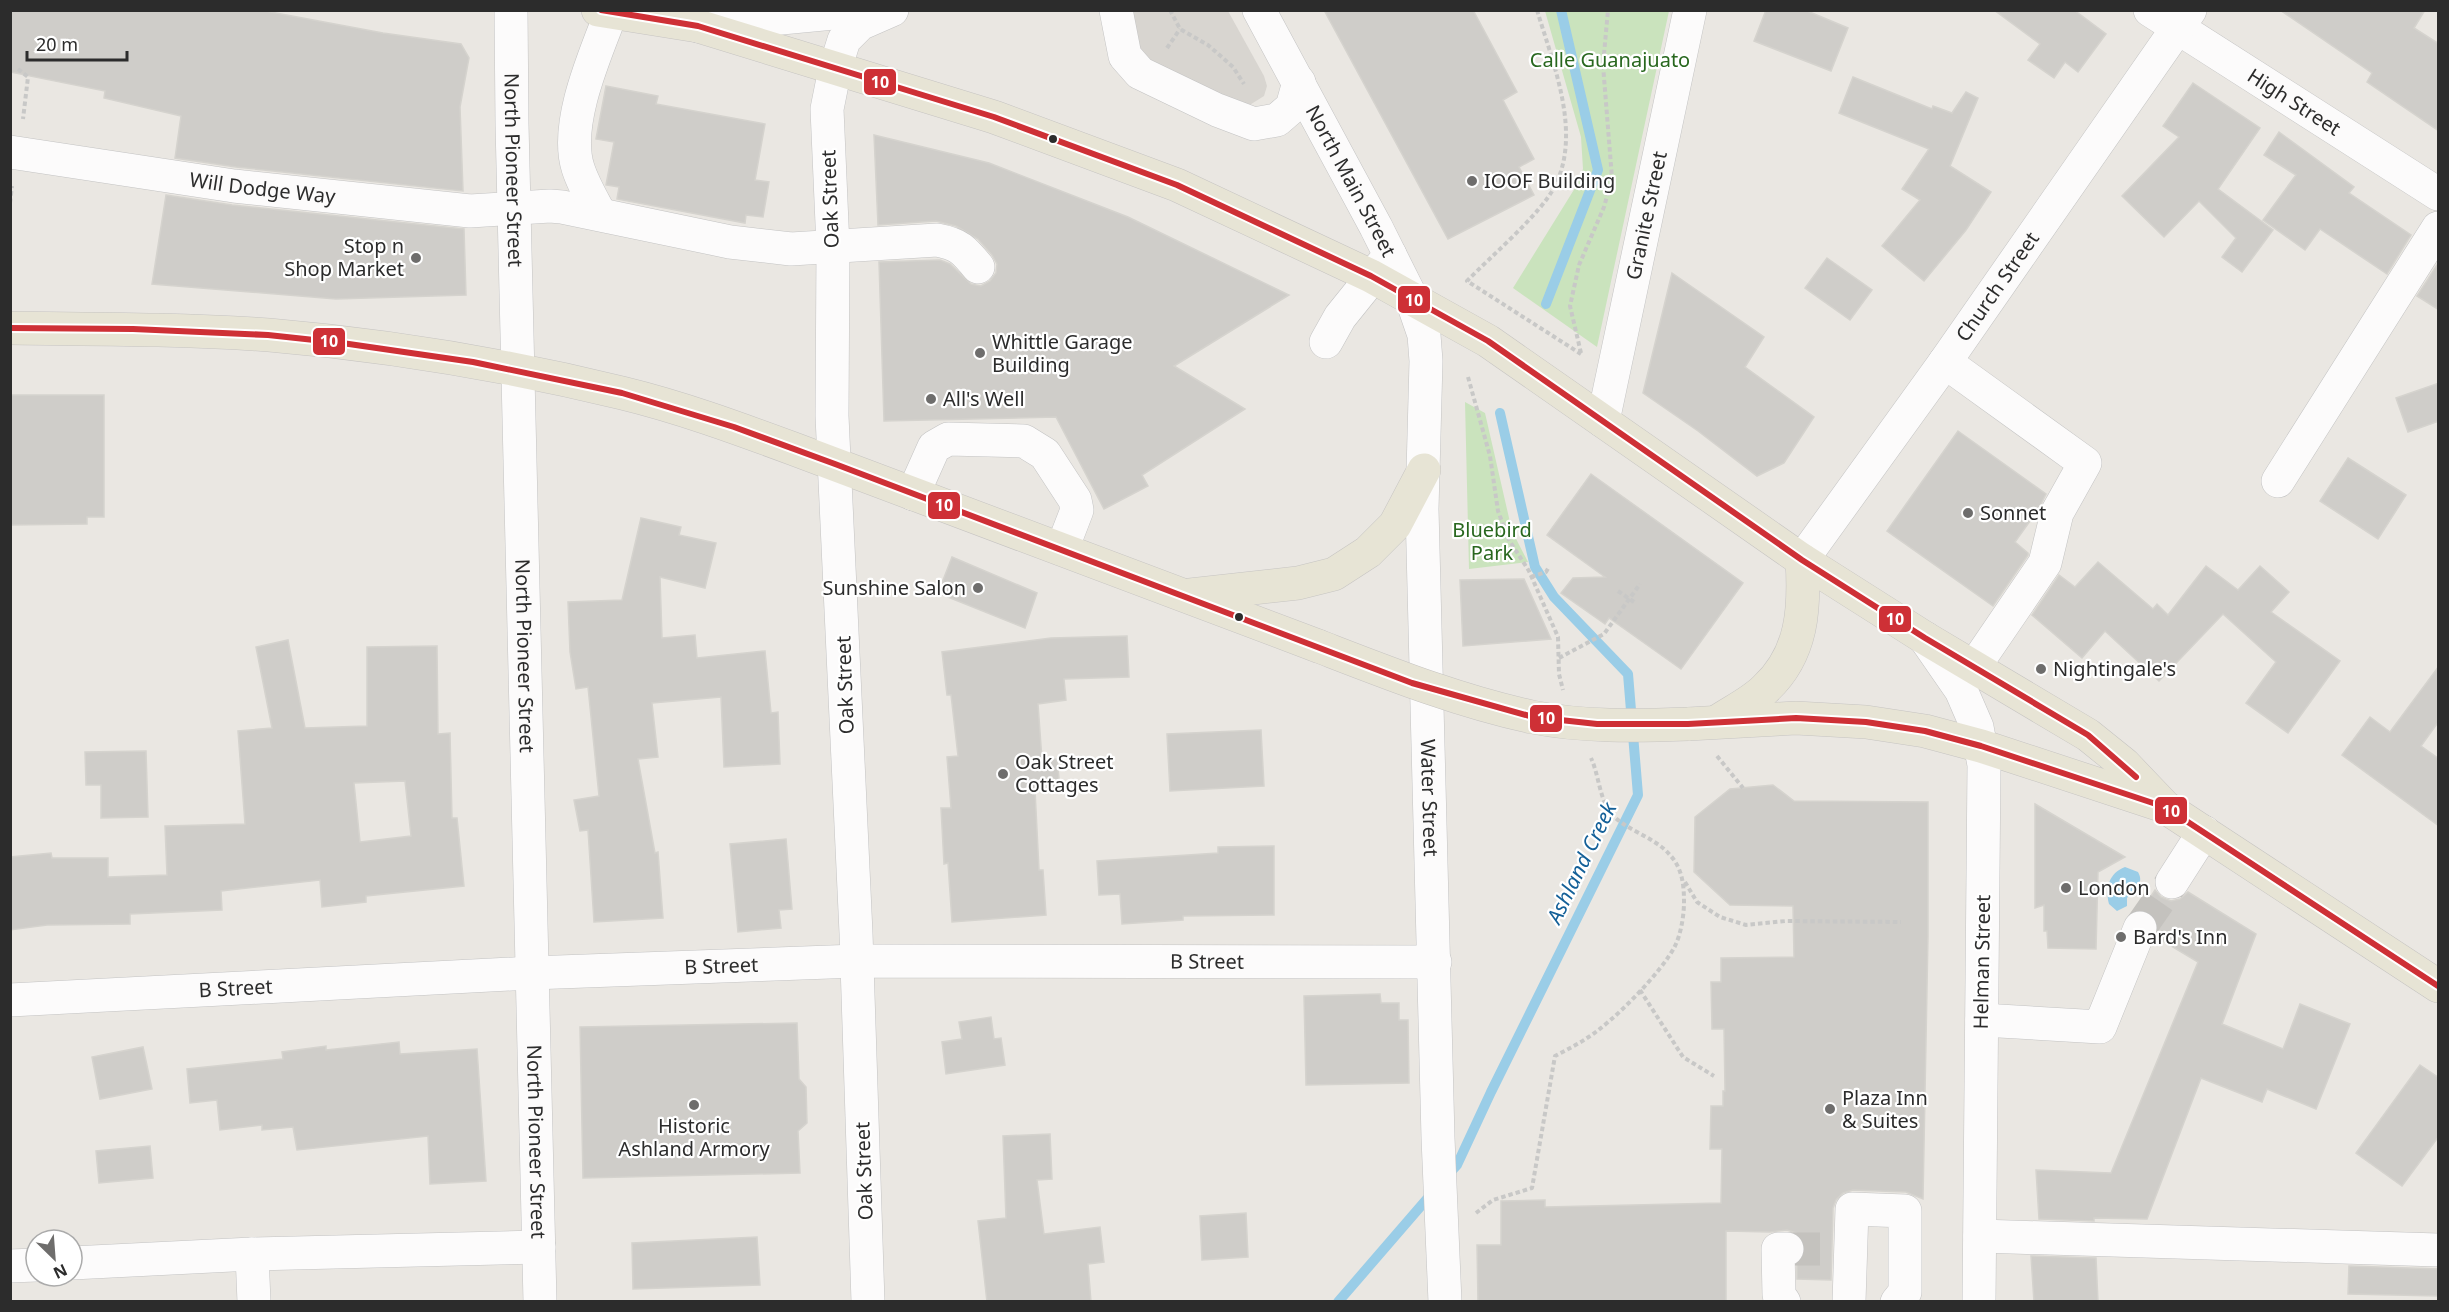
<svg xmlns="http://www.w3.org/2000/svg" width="2449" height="1312" font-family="'Noto Sans',sans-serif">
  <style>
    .green { fill: #cae3bd }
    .plaza { fill: #d8d5d0 }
    .water { fill: #9acde7 }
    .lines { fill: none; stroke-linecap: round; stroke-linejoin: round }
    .stream { stroke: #9acde7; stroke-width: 10 }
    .building { fill: #cfcdc9; stroke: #d5d3ce; stroke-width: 1.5; fill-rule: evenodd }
    .minor-tunnel { stroke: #c4c2be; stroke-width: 33; stroke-dasharray: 33 16; stroke-linecap: butt }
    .minor-casing { stroke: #c3c3c3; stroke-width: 34 }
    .major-casing { stroke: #c6c4c2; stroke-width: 34 }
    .path { stroke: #c8c8c7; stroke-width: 4; stroke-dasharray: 4.5 3; stroke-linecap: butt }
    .minor { stroke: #fcfbfb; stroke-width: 33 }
    .major { stroke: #e7e4d5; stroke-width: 33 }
    .major-bridge-casing { stroke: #c6c4c2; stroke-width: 34; stroke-linecap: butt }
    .major-bridge { stroke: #e7e4d5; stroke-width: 33 }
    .bus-1-casing { stroke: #fff; stroke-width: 10 }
    .bus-1 { stroke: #ce3036; stroke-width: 6 }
    .bus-dot { fill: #2c2c2c; stroke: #fff; stroke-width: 2 }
    .poi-dot { fill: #6e6d6c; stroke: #fff; stroke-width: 2 }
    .labels { text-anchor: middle; stroke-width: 4.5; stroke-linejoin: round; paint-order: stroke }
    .park-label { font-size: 20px; fill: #28671e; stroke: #fff }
    .street-label { font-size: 20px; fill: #2c2c2c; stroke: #fff }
    .poi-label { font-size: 20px; fill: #2c2c2c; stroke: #fff; text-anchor: start }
    .water-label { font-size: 21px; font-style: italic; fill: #146098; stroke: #fff }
    .line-badge { stroke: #fff; stroke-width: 2 }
    .badge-label { font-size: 16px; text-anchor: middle; font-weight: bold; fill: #fff }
  </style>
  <rect width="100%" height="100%" fill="#eae7e2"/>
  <g class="green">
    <polygon points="1545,11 1669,11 1597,347 1513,288 1575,188 1583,169 1581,137"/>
    <polygon points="1465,402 1485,413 1512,531 1528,562 1469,569"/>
  </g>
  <polygon class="plaza" points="1132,11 1228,11 1264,76 1267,86 1264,96 1248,106 1239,104 1144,58 1138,52"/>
  <path class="water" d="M2125,867L2138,872C2145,884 2134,890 2127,898V906L2117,911L2109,904C2105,888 2109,873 2125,867Z"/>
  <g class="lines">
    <g class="stream">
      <polyline points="1546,304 1598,170 1561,10"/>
      <polyline points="1447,1176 1457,1165 1491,1092 1638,795 1628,674 1554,597 1535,567 1500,413"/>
      <polyline points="1338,1302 1433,1192"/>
    </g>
  </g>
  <g class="building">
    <polygon points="10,10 260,10 383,33 461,44 469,58 460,107 463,191 236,167 175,158 181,116 104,98 105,91 10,72"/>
    <polygon points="1324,10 1473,10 1517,92 1503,100 1534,159 1519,167 1534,195 1448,239"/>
    <polygon points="1766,10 1805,10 1848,28 1831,71 1754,41"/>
    <polygon points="1994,10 2074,10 2106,34 2078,72 2065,62 2054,78 2028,60 2040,44"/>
    <polygon points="2280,10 2425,10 2414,28 2439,44 2439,131 2367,82 2372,73"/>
    <polygon points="1853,77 1932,109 1933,106 1952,113 1966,92 1978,98 1950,166 1991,192 1966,230 1924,281 1882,246 1920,200 1902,189 1929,149 1839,113"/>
    <polygon points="2193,83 2260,128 2218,189 2273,230 2242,272 2222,257 2236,238 2199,201 2164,237 2122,196 2179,137 2163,126"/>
    <polygon points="606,86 658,96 656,104 765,124 755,180 769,182 763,217 746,215 745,223 617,199 619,187 606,185 614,142 596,139"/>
    <polygon points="2279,132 2354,187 2349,193 2411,235 2387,274 2320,229 2305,250 2263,220 2296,175 2264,155"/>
    <polygon points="874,135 989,163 1128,217 1289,295 1174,366 1245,409 1142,475 1148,486 1104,509 1056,417 884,421 879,262 940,260 950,264 971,284 981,286 990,281 996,273 997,264 992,255 978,239 956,226 936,221 878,225"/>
    <polygon points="166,195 232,205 464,229 466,295 336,299 152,284"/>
    <polygon points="1827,258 1872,290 1850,320 1805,288"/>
    <polygon points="2439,262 2439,310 2417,296"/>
    <polygon points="1672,273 1764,337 1745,367 1814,417 1784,463 1757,476 1698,431 1643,393"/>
    <polygon points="2439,383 2439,421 2408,432 2396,398"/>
    <polygon points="10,395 104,395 104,517 87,517 87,524 10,525"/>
    <polygon points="1958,431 2046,494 2038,510 2015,542 2028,553 2028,555 1993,606 1887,531"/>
    <polygon points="2348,458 2406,495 2378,539 2320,501"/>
    <polygon points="1591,474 1743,583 1681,669 1609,618 1605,624 1561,593 1573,578 1605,577 1547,535"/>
    <polygon points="641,518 681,527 679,535 716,543 705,588 660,577 662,638 695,635 697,658 765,651 771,713 778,712 780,764 724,767 721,697 652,703 658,757 638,759 655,853 658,852 663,918 594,922 588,830 580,831 574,800 599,796 588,687 576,689 570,652 568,602 622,600"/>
    <polygon points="952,557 1037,593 1025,628 938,593"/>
    <polygon points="2098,562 2153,609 2157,604 2168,615 2206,566 2238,590 2260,566 2289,592 2271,612 2340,661 2288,733 2246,703 2276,662 2223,614 2159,681 2105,631 2082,658 2032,615 2059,575 2075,587"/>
    <polygon points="1524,579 1551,639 1463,646 1460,580"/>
    <polygon points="1127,636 1129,677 1064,679 1066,700 1038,704 1042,760 1057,759 1060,788 1035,790 1039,870 1043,870 1046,915 952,922 948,863 944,864 941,808 951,808 947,757 958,756 951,695 947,695 942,652 1051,638"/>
    <path d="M288,640L305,728L367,726V647L437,646L438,734L450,733L452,818H457L464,886L366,896V902L322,907L320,880L221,891L222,910L130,914V924L47,925L10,930V857L51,853L52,858H108V877L167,875L165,826L245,824L238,731L272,728L256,647ZM405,781L411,836L360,842L354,783Z"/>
    <polygon points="2439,666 2439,721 2421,746 2439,759 2439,826 2342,755 2370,717 2390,732"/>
    <polygon points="1261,730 1264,786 1170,791 1167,734"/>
    <polygon points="146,751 148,817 101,818 101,785 86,785 85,752"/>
    <polygon points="1773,785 1794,801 1928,802 1928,935 1923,1199 1906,1192 1853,1190 1843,1193 1836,1200 1833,1208 1831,1280 1797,1279 1797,1265 1803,1258 1806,1248 1803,1239 1796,1233 1787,1230 1770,1232 1726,1231 1726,1302 1478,1302 1477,1245 1501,1245 1501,1201 1545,1200 1545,1207 1721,1203 1722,1149 1710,1149 1711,1106 1723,1106 1723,1091 1725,1091 1724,1029 1712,1029 1711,982 1721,982 1721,958 1794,957 1793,906 1730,905 1694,872 1695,817 1730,789"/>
    <polygon points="2035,804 2125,857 2098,872 2096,949 2048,948 2047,931 2044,931 2044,905 2035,908"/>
    <polygon points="786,839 792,909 779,910 781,928 738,932 730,844"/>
    <polygon points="1274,846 1274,915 1183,916 1183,920 1122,924 1120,894 1099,895 1097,861 1218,853 1218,847"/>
    <polygon points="2155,890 2161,897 2171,901 2180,899 2188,892 2256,934 2222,1024 2283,1049 2300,1004 2350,1024 2316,1109 2267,1089 2262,1102 2201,1078 2147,1219 2094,1218 2094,1221 2039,1219 2036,1170 2111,1173 2198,962 2156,937 2159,926 2155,917 2148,911 2142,910"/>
    <polygon points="1380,994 1381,1003 1399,1003 1399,1020 1408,1020 1409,1083 1306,1085 1304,996"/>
    <polygon points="991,1017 994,1039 1001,1038 1005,1065 946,1074 942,1042 962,1039 959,1022"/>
    <polygon points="797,1023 799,1079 806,1087 807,1123 798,1131 800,1173 583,1178 580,1027"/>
    <polygon points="399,1042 400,1054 477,1049 486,1181 430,1184 428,1136 297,1150 293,1127 262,1130 262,1125 220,1130 217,1100 190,1103 187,1069 283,1059 282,1052 326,1046 326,1050"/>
    <polygon points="143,1047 152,1089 100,1099 92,1057"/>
    <polygon points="2420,1065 2439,1078 2439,1136 2402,1186 2356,1153"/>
    <polygon points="1050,1134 1052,1179 1037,1180 1044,1234 1100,1227 1104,1262 1088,1264 1091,1302 987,1302 978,1221 1006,1218 1003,1136"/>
    <polygon points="150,1146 153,1178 99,1183 96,1151"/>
    <polygon points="1246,1213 1248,1257 1202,1260 1200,1216"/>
    <polygon points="757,1237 760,1285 633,1289 632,1243"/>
    <polygon points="2031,1256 2096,1258 2098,1302 2034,1302"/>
    <polygon points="2349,1266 2439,1269 2439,1296 2348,1294"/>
  </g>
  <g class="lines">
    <g class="minor-tunnel">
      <polyline points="2140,928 2172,882"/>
      <polyline points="1787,1249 1842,1249"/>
    </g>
    <g class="minor-casing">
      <g id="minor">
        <path id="s1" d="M511,10L512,124L540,1302"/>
        <polyline points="1116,10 1125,56 1140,73 1217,110 1254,124 1277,120 1292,107 1299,82"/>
        <path id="s2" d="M1259,10L1376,227L1411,297L1424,335L1426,361L1422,509L1438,1138L1445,1302"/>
        <path id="s3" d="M2150,10L2438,194"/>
        <polyline points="698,26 844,12 884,11"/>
        <path id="s4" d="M10,152L234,186L470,211L550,206L562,207L730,242L791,249L937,240C959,244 964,250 978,267"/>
        <path d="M600,214C592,199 583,184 578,168C564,124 595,55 611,13"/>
        <polyline points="1326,342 1340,317 1390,255"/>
        <polyline points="1945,362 2085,463 2057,513 2045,563 1974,667"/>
        <path id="s5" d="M1603,421L1690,10"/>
        <polyline points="2278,481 2438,228"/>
        <polyline points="913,494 934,447 948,439 1024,441 1045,454 1075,500 1077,510 1062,549"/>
        <path id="s6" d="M1802,560L1945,362L2190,10"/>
        <polyline points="1925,638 1961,690 1977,727 1984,765 1979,1302"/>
        <polyline points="2172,882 2204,832"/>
        <path id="s7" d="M10,1000L531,973L857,961L1435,962"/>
        <polyline points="1982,1020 2100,1027 2140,928"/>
        <polyline points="1980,1236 2438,1250"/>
        <polyline points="252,1254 254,1302"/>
        <polyline points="72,1263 252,1254 539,1247"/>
        <polyline points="10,1266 36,1265"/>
        <polyline points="868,1302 856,933 832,416 833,247 827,109 835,69 844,40 860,24 892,10"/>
        <polyline points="1784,1302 1779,1295 1778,1249 1787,1249"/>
        <polyline points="1849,1302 1852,1209 1905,1211 1905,1292 1897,1302"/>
      </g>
    </g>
    <g class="major-casing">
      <g id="major">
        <polyline points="598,10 698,26 994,117 1177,185 1371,276 1488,341 1802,560 1925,638 2088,735 2124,764 2165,807 2438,986"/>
        <path d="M10,328C96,329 183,329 269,335C386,345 507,365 622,393C680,407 737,428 794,449L1318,646"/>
        <polyline points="1190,595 1298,583 1334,574 1368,552 1395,525 1424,470"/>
        <path d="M1718,721C1733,711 1752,702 1765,689C1803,654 1805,608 1802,560"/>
        <polyline points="1688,724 1796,718 1866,722 1925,731 1981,746 2161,805"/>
      </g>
    </g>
    <g class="path">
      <polyline points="1170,10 1180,29 1208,45 1233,67 1244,84"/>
      <path d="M1537,10C1553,64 1582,132 1555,186C1541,214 1490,257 1467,281L1581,354"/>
      <polyline points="1167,48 1180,29"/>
      <polyline points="18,69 28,77 23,119"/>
      <polyline points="10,203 12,186"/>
      <polyline points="1581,353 1570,306 1579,265 1604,207 1612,178 1603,65 1608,10"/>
      <polyline points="1468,377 1490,456 1498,511 1509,540 1529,571 1558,637 1559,674 1563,690"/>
      <polyline points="1531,577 1546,572 1549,567"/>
      <polyline points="1618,591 1634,602"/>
      <polyline points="1559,658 1604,634 1640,584"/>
      <polyline points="1717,756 1743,788"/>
      <polyline points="1685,882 1697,902 1720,917 1746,925 1786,921 1901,922"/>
      <polyline points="1640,990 1683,1057 1714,1076"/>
      <path d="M1476,1213L1493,1200L1532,1188L1555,1056C1566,1050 1577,1045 1587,1038C1612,1023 1662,972 1675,946C1681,934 1684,915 1684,902C1684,884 1682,868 1670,855C1655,837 1623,829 1611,813C1599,798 1599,775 1591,758"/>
    </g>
    <use href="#minor" class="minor"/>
    <use href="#major" class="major"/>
    <g class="major-bridge-casing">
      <path id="major-bridge" d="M1318,646C1388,673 1458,701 1532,717C1582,727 1636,726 1688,724"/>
    </g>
    <use href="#major-bridge" class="major-bridge"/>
    <g class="bus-1-casing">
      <g id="bus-1">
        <polyline points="601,10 698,26 994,117 1177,185 1371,276 1488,341 1802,560 1925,638 2088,735 2136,777"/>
        <polyline points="10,328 133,329 268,335 342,343 473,362 622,393 734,427 835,464 1412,683 1533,717 1597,724 1688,724 1796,718 1866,722 1925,731 1981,746 2165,807 2438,986"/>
      </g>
    </g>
    <use href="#bus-1" class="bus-1"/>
  </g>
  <g class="bus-dot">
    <circle cx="1053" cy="139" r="5"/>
    <circle cx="1239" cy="617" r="5"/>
  </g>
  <g class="poi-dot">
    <circle cx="1472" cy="181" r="6"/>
    <circle cx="416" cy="258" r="6"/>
    <circle cx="980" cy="353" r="6"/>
    <circle cx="931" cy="399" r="6"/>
    <circle cx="1968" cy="513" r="6"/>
    <circle cx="978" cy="588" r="6"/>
    <circle cx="2041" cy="669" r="6"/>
    <circle cx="1003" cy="774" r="6"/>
    <circle cx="2066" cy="888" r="6"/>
    <circle cx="2121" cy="937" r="6"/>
    <circle cx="694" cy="1105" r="6"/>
    <circle cx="1830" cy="1109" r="6"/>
  </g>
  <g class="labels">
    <g class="park-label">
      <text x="1610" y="67">Calle Guanajuato</text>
      <text x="1492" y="537">Bluebird<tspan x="1492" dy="23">Park</tspan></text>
    </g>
    <g class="street-label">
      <text dy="7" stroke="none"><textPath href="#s3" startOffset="171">High Street</textPath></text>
      <text dy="7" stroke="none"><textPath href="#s1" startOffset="160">North Pioneer Street</textPath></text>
      <text dy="7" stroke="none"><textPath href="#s2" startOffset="194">North Main Street</textPath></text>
      <text dy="7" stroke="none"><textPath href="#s4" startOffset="255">Will Dodge Way</textPath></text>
      <text transform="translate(830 199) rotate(-92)" y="7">Oak Street</text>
      <text dy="7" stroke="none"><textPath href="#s5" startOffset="210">Granite Street</textPath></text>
      <text dy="7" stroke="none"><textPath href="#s6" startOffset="336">Church Street</textPath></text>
      <text dy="7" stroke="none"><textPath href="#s1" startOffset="646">North Pioneer Street</textPath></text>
      <text transform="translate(845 685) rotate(-92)" y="7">Oak Street</text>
      <text dy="7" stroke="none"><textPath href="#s2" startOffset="828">Water Street</textPath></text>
      <text dy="7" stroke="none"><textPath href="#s7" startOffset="1198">B Street</textPath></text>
      <text transform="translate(1982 962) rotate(-89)" y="7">Helman Street</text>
      <text dy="7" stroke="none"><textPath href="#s7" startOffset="712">B Street</textPath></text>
      <text dy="7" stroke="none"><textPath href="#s7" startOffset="226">B Street</textPath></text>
      <text dy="7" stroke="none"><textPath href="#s1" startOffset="1132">North Pioneer Street</textPath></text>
      <text transform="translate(864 1171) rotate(-92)" y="7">Oak Street</text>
    </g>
    <g class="poi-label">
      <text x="1484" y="188">IOOF Building</text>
      <text x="404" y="253" text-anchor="end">Stop n<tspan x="404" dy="23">Shop Market</tspan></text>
      <text x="992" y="349">Whittle Garage<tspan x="992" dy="23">Building</tspan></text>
      <text x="943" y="406">All's Well</text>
      <text x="1980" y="520">Sonnet</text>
      <text x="966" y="595" text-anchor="end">Sunshine Salon</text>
      <text x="2053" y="676">Nightingale's</text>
      <text x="1015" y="769">Oak Street<tspan x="1015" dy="23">Cottages</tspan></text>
      <text x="2078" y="895">London</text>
      <text x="2133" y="944">Bard's Inn</text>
      <text x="1842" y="1105">Plaza Inn<tspan x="1842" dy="23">&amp; Suites</tspan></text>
      <text x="694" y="1133" text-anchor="middle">Historic<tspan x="694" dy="23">Ashland Armory</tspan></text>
    </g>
    <g class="water-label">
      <text transform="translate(1582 863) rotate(-64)" y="7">Ashland Creek</text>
    </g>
  </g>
  <g class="line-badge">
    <rect x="863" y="68" width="34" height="28" rx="6" fill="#ce3036"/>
    <rect x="1397" y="285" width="34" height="29" rx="6" fill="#ce3036"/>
    <rect x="312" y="327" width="34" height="29" rx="6" fill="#ce3036"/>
    <rect x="927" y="491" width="34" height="29" rx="6" fill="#ce3036"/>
    <rect x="1878" y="605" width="34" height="28" rx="6" fill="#ce3036"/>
    <rect x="1529" y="704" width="34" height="29" rx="6" fill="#ce3036"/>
    <rect x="2154" y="796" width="34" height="29" rx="6" fill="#ce3036"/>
  </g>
  <g class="badge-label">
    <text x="880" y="88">10</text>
    <text x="1414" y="306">10</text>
    <text x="329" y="347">10</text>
    <text x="944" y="511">10</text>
    <text x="1895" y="625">10</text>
    <text x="1546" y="724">10</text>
    <text x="2171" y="817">10</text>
  </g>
  <rect width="2449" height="1312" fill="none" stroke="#2c2c2c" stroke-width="24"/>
  <g transform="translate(54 1258) rotate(155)"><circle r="28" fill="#ffffff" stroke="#ababab" stroke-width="1.5"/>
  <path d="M0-4.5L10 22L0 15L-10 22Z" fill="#6e6d6c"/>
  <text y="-9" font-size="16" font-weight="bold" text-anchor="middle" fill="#2c2c2c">N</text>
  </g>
  <path d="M27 51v9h100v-9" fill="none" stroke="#2c2c2c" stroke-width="3"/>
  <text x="36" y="51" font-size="18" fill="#2c2c2c" stroke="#ffffff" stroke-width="4.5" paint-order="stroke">20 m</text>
</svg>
